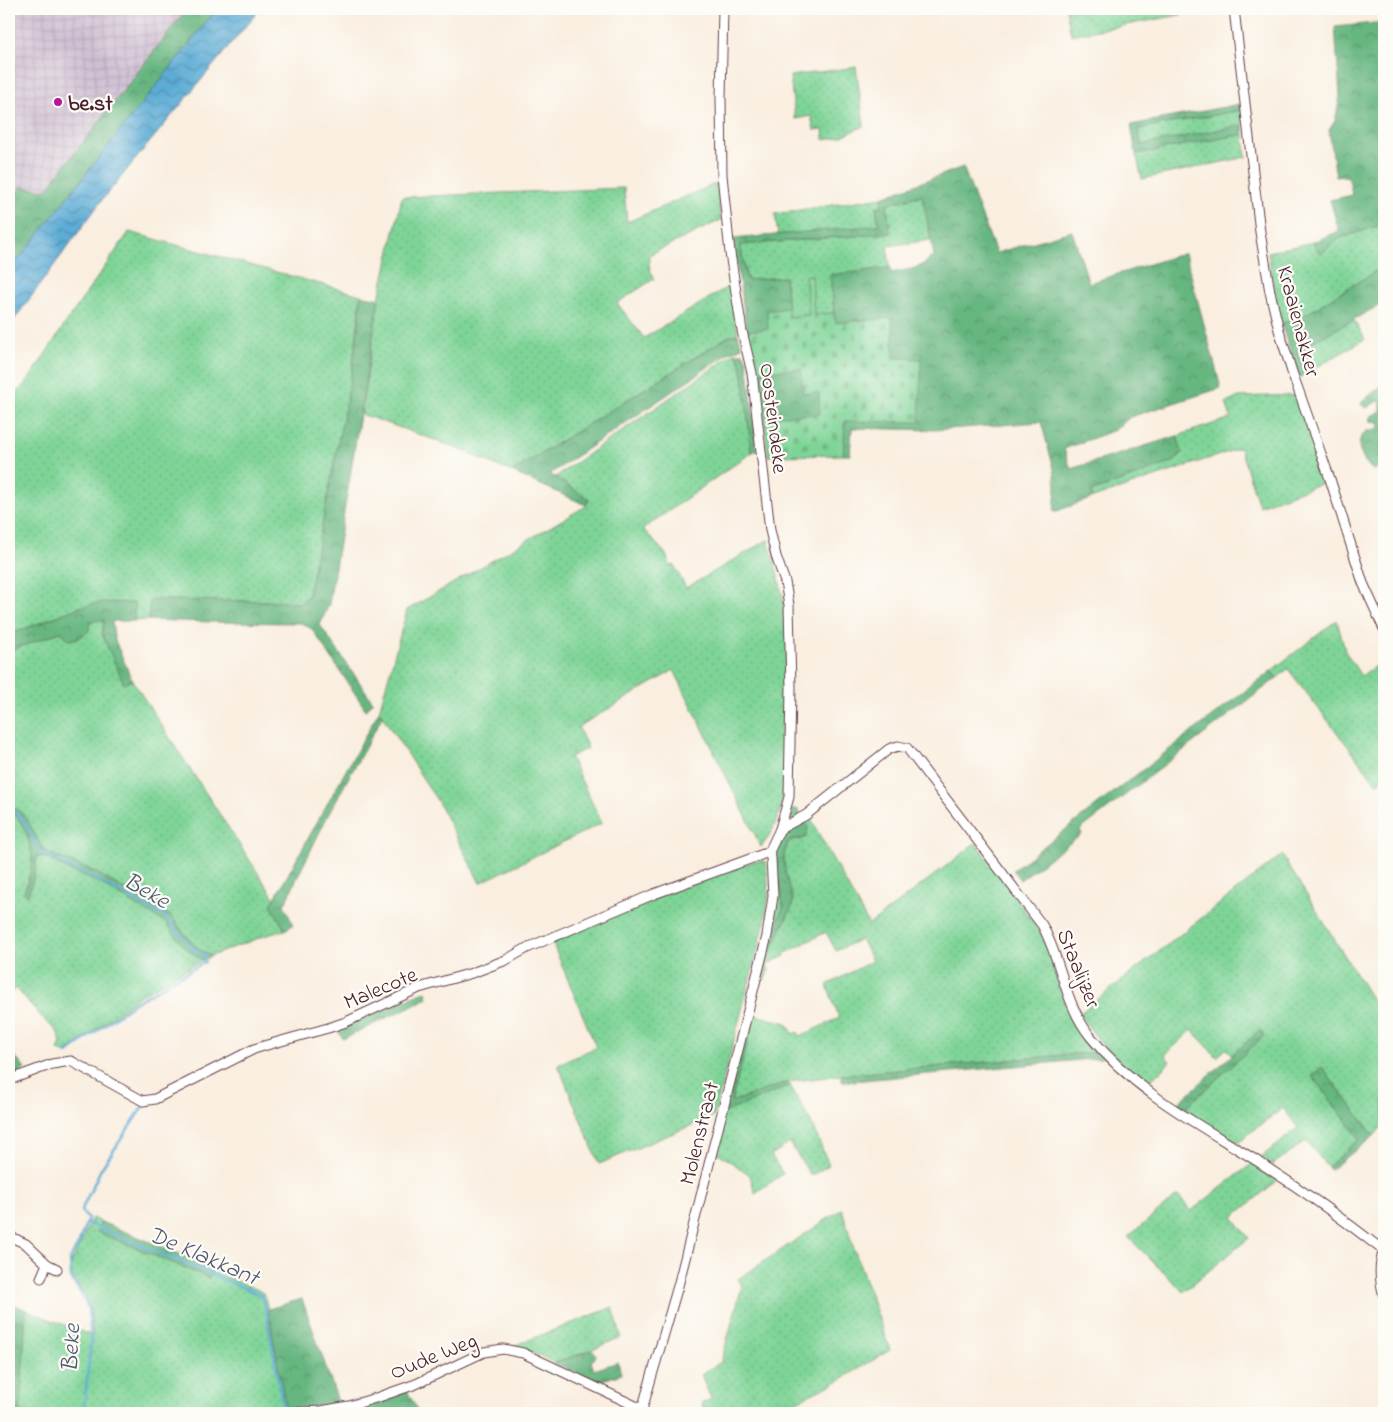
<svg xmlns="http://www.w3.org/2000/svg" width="1393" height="1422" font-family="'Indie Flower',sans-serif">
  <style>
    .industrial { fill: url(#industrial-grid) }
    .grass { fill: url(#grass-dots); stroke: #647a61 }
    .forest { fill: url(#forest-crowns); stroke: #586a56 }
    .cemetery { fill: url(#cemetery-stones); stroke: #647a61 }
    .water { fill: url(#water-waves); stroke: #526680 }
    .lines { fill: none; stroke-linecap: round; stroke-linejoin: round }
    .stream { stroke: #5bacd5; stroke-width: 2.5 }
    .street-casing { stroke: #643e46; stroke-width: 11 }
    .street { stroke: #fff; stroke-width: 9 }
    .poi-dot { fill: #b5179e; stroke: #fdfcf7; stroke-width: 2 }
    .labels { text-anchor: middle; stroke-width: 4.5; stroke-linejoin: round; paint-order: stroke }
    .poi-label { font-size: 22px; font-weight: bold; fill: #4a1f2b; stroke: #fdfcf7; text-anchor: start }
    .street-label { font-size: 22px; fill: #4a1f2b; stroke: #fdfcf7 }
    .water-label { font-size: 24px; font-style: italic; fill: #51576f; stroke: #fdfcf7 }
  </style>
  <defs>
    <pattern id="industrial-grid" width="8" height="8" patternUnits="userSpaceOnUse" patternTransform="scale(1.25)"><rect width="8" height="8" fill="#cebed2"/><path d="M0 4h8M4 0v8" fill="none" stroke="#b2a3b4"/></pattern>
    <pattern id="grass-dots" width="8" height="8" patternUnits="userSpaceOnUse" patternTransform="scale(1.25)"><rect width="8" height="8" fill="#7ed497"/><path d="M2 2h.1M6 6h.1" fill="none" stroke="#6eb682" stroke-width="1.8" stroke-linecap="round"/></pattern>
    <pattern id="forest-crowns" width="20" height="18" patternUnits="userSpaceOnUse" patternTransform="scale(1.25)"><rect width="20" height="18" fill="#66b680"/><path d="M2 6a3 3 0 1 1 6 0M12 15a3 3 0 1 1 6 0" fill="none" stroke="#569369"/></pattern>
    <pattern id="cemetery-stones" width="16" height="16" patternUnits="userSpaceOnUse" patternTransform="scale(1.25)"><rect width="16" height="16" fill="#7ed497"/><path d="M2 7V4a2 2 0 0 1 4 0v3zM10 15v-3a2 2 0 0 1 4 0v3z" fill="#6eb682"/></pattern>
    <pattern id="water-waves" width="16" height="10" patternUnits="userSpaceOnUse" patternTransform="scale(1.25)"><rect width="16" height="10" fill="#5bacd5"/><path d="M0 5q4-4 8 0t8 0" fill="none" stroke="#4d8bad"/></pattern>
  </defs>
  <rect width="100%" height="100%" fill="#fdfcf7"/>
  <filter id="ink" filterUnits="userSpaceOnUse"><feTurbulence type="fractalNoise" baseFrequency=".02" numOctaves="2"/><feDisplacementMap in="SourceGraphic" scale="10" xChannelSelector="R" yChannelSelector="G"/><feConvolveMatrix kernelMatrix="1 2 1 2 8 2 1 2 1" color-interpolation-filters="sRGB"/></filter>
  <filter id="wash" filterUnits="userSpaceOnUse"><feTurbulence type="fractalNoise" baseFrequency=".0096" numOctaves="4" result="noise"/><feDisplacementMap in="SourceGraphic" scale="20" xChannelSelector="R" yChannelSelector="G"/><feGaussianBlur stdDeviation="1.12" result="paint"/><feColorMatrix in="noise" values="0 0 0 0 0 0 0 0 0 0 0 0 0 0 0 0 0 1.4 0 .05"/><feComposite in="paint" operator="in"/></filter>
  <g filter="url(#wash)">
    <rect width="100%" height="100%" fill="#f9eedf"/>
    <polygon class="industrial" points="9,9 187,9 45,191 21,187 9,202"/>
    <g class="grass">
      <polygon points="1066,9 1213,9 1071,35"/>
      <polygon points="856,67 864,126 840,137 824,140 823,129 814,130 811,116 795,119 790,76"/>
      <polygon points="1241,110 1243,125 1141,145 1138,129"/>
      <polygon points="1244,134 1246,157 1142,179 1136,154"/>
      <path d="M717,183L721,220L651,254C647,263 650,270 654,279L617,303L644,338L729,286L738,334L729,336L512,472L449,445L361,414L379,299L402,197L624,188L627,222Z"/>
      <polygon points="923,195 931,240 887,246 890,268 831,275 834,313 814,315 812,275 806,276 809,315 788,317 785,277 747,280 740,245 890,233 887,204"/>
      <polygon points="882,197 882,205 876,207 879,225 778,235 775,214"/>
      <polygon points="1384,224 1384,266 1308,313 1281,324 1274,291 1268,252 1313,242 1320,254 1340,238"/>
      <path d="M129,232L361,295C352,397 328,497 308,596L300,603L269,601L150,600L149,620L134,621L135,603L80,607L9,635V403L29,379L67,321Z"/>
      <polygon points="1354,320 1365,339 1305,374 1296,350"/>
      <path d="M735,353L739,358L742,369L746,399L751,453L643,529L665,553L671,566L674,565L686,588L768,540C776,567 784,593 786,622C787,662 787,701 786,741C786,757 787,784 783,799C779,816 773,834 761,847L674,670L578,727L588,748L570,757L602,823L480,883L438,802L379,711L407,610L586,506L589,499L555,477Z"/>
      <polygon points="1295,395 1325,482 1259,506 1240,448 1093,498 1091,492 1175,461 1182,453 1177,436 1231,418 1226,403 1239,397"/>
      <polygon points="104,620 124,684 132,680 275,899 272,906 285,930 264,936 211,956 200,950 190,941 171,916 161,911 95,872 50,854 42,848 27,821 20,812 9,806 9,651 60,632 64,634 90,621"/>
      <polygon points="1337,620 1345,651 1361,676 1384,660 1384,778 1377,784 1288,669 1277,678 1271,671"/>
      <path d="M9,811C24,820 32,842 32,859C32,871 27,882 24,893L28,895L35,872L37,856L48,858L70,871L98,882L159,919L165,921L176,936L203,960L139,996L65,1053L58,1051L61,1042L57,1031L46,1022L16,988L9,994Z"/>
      <path d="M809,816L869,925L976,843L1044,937L1063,998L1073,1021L1098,1052L842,1075L788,1082L731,1103L753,1020L750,1018V1014L787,1023L793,1034L798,1032L800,1036L839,1018L827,985L872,961L861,939L836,951L826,932L784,954L785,956L768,964L766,963L768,957L792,906L793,901C788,881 778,860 789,841L795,839L801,840L804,820Z"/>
      <path d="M1282,855L1384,1019V1124L1374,1136L1322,1067L1312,1076L1360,1139L1328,1167L1306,1141L1272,1165L1261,1157L1298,1128L1283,1108L1238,1142L1183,1110L1264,1036L1260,1030L1232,1055L1226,1049L1217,1057L1192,1030L1165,1055L1170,1062L1146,1085C1118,1067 1098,1040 1079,1014Z"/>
      <polygon points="761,860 766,862 769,894 765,922 714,1116 599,1164 558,1065 596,1047 552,942 654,898 749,863"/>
      <polygon points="775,866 782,894 783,908 775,926 766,953 777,907"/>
      <polygon points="790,1085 810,1120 829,1165 811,1176 790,1143 771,1155 783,1174 755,1193 750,1175 715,1151 724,1113"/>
      <polygon points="1253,1163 1278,1180 1233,1217 1249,1238 1183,1292 1128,1237 1178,1195 1191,1211"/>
      <polygon points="842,1209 852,1243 890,1350 833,1384 771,1413 704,1413 702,1403 711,1399 701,1374 721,1362 742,1286 738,1279"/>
      <polygon points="92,1218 101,1222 98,1232 209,1277 211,1270 258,1290 264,1294 268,1309 286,1409 269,1413 20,1413 26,1310 93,1336 90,1308 85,1295 70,1273 71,1264"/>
      <polygon points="613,1307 621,1337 592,1350 554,1363 539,1355 513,1346"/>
    </g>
    <g class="forest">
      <polygon points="187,9 217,9 9,271 9,202 21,187 46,190"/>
      <polygon points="1384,22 1384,224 1340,238 1320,254 1313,242 1339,231 1330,200 1352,195 1349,179 1346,176 1336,177 1329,130 1335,121 1340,96 1335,27"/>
      <polygon points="1240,104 1241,110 1138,129 1141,145 1243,125 1244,134 1136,154 1131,125"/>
      <polygon points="963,167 996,253 1072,231 1089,283 1185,253 1221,388 1130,417 1115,430 1064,449 1071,469 1177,436 1182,453 1175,461 1091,492 1093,498 1054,512 1056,486 1054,469 1041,422 935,430 852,428 850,455 843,455 845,421 921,359 894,358 892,318 835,323 830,275 890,268 891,273 912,269 924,264 934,255 922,195 887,204 890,233 740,245 747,280 785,277 788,308 767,311 768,329 747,331 733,239 879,225 876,207 882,205 882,197"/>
      <polygon points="1384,266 1384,303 1297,350 1305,374 1299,378 1281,324 1308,313"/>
      <polygon points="361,295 379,299 329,604 320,625 373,702 366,710 312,629 301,623 210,622 149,620 150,600 269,601 300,603 308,596 350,382 358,329"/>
      <polygon points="738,334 742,347 729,353 550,474 589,499 586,505 512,472 729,336"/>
      <polygon points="735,353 743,353 747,360 757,450 751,453 746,399 742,369 739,358"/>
      <polygon points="802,369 803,393 819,392 821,414 760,417 755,371"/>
      <path d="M1384,384V471L1380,467L1373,470C1363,462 1353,444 1364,433C1368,429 1370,429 1375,431L1379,426V422L1370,421L1371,416L1381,411V404L1380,401C1373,402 1371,407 1365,408L1360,403Z"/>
      <polygon points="102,602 135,603 134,621 112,621 114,638 132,680 124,684 102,634 104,620 90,621 89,631 79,638 68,640 64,634 60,632 9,651 9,635 80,607"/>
      <polygon points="1271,671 1277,678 1080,830 1082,834 1020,880 1013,870"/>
      <polygon points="379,711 382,717 327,817 284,905 293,925 285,930 271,905"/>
      <path d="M9,806L20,812L28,821L42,848L50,854L95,872L161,911L171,916L190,941L200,950L211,956L203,960L185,948L165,921L159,919L98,882L70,871L48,858L37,856L35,872L28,895L24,893C28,882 32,870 32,859C32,855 31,851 30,847C27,832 22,819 9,811Z"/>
      <path d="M793,809H797C804,819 812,826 805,838L795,839L789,841C778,859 788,881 793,901L792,906L768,957L766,963L769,970L765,979L762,981L760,980L766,953L775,926L783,908L782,894L775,866L774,855L776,844L783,832L794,824C790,818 789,815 793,809Z"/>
      <polygon points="426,991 428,998 343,1039 337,1029"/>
      <polygon points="750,1018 754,1019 731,1102 788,1082 790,1085 724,1113"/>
      <polygon points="1260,1030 1264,1036 1183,1110 1176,1105"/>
      <polygon points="9,1049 25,1069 19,1073 9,1077"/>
      <polygon points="1098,1052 1102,1058 842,1082 842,1075"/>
      <polygon points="1322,1067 1374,1136 1330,1170 1328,1167 1360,1139 1312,1076"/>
      <polygon points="101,1222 212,1267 209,1278 97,1232"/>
      <polygon points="302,1299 339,1404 286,1409 268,1309"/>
      <polygon points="9,1302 26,1310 20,1412 22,1413 9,1413"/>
      <polygon points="592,1350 596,1355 594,1359 591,1362 594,1370 618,1362 621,1374 597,1382 554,1363"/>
      <polygon points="407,1391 419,1413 329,1413"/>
    </g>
    <polygon class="cemetery" points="812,275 814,315 834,313 836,323 892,318 894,358 921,359 919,422 845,421 843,455 768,456 764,417 820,414 819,393 803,393 801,369 755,371 747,331 768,329 767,311 788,308 788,317 809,315 805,276"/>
    <polygon class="water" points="217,9 260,9 102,200 9,327 9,271"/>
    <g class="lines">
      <g class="stream">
        <path d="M9,809C17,813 25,821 29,830C34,837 34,845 40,852L87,875L134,900L152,911L164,915L193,949L205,955V962L134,1003L67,1053"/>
        <polyline points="87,1223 261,1295 266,1311 283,1407"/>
        <polyline points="82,1413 84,1408 91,1342 90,1327 88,1308 81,1293 71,1278 70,1259 78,1245 88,1219 81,1211 101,1169 144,1105"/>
      </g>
    </g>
  </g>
  <g filter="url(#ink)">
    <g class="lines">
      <g class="street-casing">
        <g id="street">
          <polyline points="1234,9 1260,232 1270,292 1279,330 1292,372 1330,479 1363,583 1384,629"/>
          <path d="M780,829L806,815L889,749L898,746L907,748L1042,925C1062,961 1064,1003 1090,1036C1134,1091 1198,1124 1257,1161C1301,1189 1343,1219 1384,1251"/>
          <polyline points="9,1080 52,1064 71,1061 143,1101 155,1099 254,1049 267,1045 328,1028 346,1022 419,988 472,973 506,960 527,948 654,894 769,852"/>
          <polyline points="9,1236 26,1244 47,1264 57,1269"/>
          <path d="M1384,1251C1378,1265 1380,1282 1384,1296"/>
          <polyline points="41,1278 47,1264"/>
          <polyline points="288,1413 321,1411 349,1406 379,1397 416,1384 484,1352 503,1349 523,1353 642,1409"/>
          <polyline points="641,1413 678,1286 767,936 773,896 771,858 769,852 780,829 789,797 791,688 789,605 785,582 776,556 770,530 752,373 742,331 730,253 722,175 721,97 723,9"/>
        </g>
      </g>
      <use href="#street" class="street"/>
    </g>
  </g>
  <circle class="poi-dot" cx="58" cy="102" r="5"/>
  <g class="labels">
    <g class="poi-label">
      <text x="68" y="110">be.st</text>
    </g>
    <g class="street-label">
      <text transform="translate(1300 321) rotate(75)" y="8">Kraaienakker</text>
      <text transform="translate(775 418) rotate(83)" y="8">Oosteindeke</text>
      <text transform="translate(1080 968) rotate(68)" y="8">Staalijzer</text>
      <text transform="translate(380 987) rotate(-23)" y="8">Malecote</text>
      <text transform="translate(698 1133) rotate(-76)" y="8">Molenstraat</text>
      <text transform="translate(433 1355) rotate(-22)" y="8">Oude Weg</text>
    </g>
    <g class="water-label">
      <text transform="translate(147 890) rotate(30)" y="8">Beke</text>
      <text transform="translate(204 1255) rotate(23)" y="8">De Klakkant</text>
      <text transform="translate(70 1348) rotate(-87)" y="8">Beke</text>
    </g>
  </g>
  <rect width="1393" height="1422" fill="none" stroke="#fdfcf7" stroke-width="30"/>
</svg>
